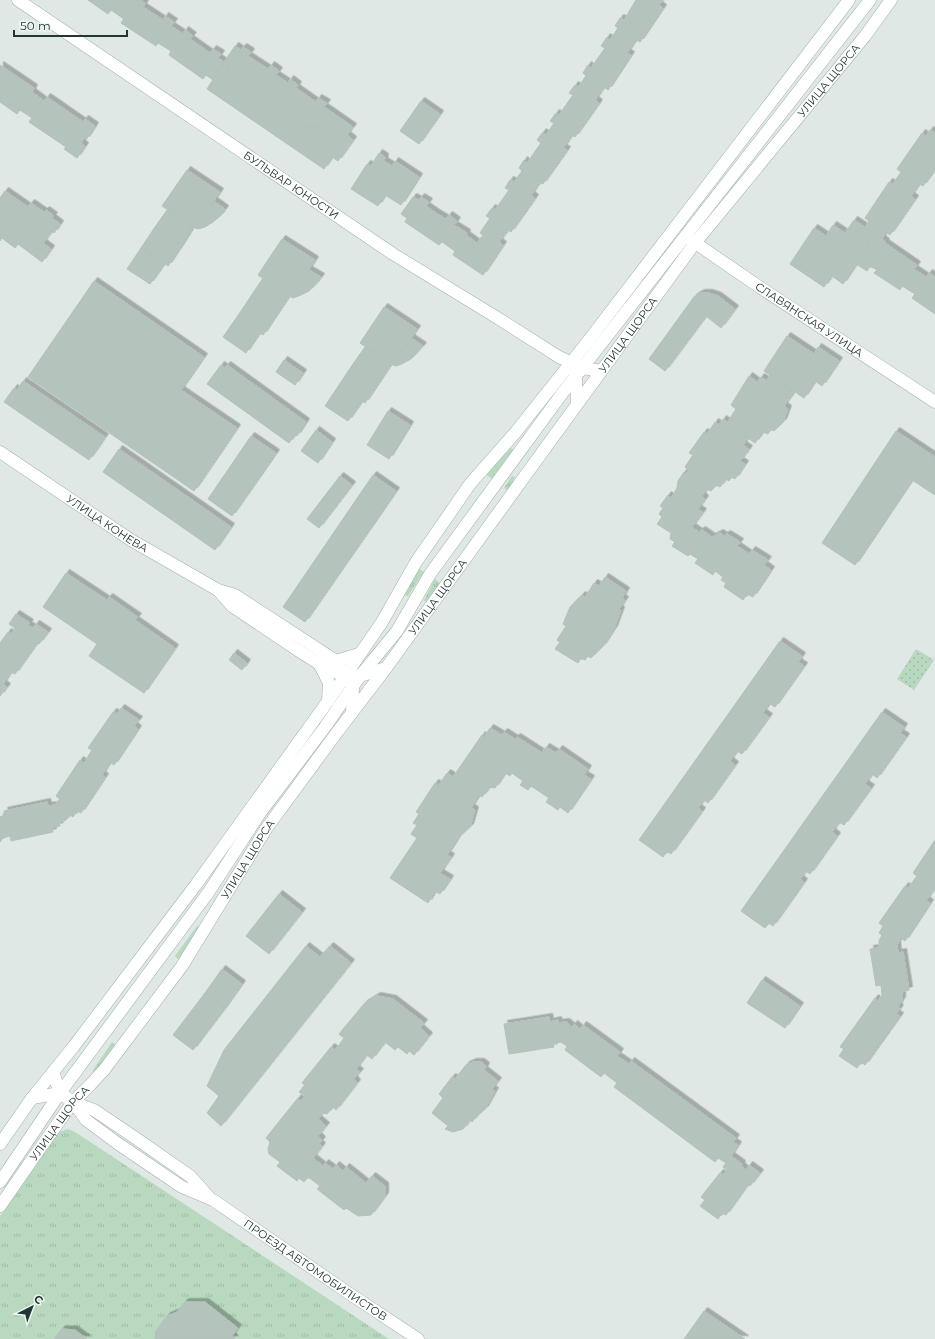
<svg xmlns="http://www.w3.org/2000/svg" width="935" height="1339" font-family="Montserrat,sans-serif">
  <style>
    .grass { fill: url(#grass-tufts) }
    .park { fill: url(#park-dots) }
    .building { fill: #b4c3bc; stroke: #b2c1ba; filter: url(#shadow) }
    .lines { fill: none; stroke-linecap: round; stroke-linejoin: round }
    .minor-casing { stroke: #a2afaa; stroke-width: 13 }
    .tertiary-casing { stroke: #a2afaa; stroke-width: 13 }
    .secondary-casing { stroke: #9fb3ab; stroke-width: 13 }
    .minor { stroke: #fff; stroke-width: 12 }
    .tertiary { stroke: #fff; stroke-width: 12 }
    .secondary { stroke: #fff; stroke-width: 12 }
    .labels { text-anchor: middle; stroke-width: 3; stroke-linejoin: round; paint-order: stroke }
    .street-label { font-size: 11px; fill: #213730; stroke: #eef6f2 }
  </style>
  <defs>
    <pattern id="grass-tufts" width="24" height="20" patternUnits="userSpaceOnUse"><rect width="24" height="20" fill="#b9d8c0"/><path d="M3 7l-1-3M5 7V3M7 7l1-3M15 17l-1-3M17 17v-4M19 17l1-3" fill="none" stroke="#9fbaa5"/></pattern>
    <pattern id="park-dots" width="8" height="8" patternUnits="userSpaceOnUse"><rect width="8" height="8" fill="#b9d8c0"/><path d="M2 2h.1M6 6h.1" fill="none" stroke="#9fbaa5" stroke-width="1.8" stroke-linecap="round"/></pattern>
    <filter id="shadow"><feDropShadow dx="3.5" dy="-3.5" stdDeviation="0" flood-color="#0004"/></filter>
  </defs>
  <rect width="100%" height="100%" fill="#dfe8e4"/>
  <g class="grass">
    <polygon points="511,448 514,450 492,479 486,474"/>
    <polygon points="512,476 515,477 509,491 504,488"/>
    <polygon points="418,568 424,572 408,596 405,595"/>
    <polygon points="435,579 441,584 426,602 424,600"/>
    <polygon points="197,926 200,928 180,961 175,956"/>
    <polygon points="112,1042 118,1046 93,1075 93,1070"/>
    <polygon points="68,1129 75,1132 389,1339 0,1339 0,1216 49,1143 59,1132"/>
  </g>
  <polygon class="park" points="916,649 934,660 914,690 897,679"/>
  <g class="building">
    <polygon points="88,0 133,0 135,1 136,0 141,0 145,3 143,7 163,20 165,16 174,22 171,26 183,34 185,30 193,36 190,39 210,53 213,49 221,54 218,58 224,62 235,46 241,50 243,47 251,52 248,56 268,69 271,65 279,71 276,75 288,83 290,79 298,85 296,88 316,102 318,98 327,103 324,107 330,111 318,128 311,124 309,128 274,104 277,100 264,92 261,95 227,72 229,68 223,64 213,80 206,75 203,79 169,55 171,51 158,43 156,46 121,23 124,19 111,10 108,14"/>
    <polygon points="636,0 663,0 659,5 663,8 640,42 636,40 627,53 631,55 608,90 604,87 595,100 599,103 575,137 572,135 563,148 567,150 543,184 540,182 531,195 535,198 511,232 508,230 499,242 503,245 483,275 453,255 455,251 442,242 439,245 405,222 407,218 401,214 413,197 419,200 421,197 429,202 426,206 436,213 446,219 449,215 457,221 454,225 467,233 466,235 477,243 483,235 480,233 490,218 486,216 492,208 495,210 509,190 505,188 510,180 514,182 522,171 519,168 524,160 527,163 541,143 537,140 543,132 546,135 554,123 550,121 556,113 559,115 573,95 569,93 575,85 578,87 586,76 583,73 588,65 591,68 605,48 601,46 607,37 610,40 618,28 615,26 620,18 624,20"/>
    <polygon points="223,64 229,68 227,72 261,95 264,92 277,100 274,104 309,128 311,124 318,128 330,111 353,127 347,135 353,140 338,161 332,157 324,169 207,89"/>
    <polygon points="0,65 34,88 32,92 44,101 47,97 83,122 85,119 95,126 86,140 84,138 81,143 85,146 77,158 64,149 66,147 29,122 32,118 20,110 17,114 0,102"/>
    <polygon points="421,101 440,114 419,144 400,131"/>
    <polygon points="930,130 935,133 935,169 923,186 919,184 911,196 915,199 890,235 886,232 882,239 865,227 869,221 865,218 889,182 893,184 901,172 897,169 922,133 926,136"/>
    <polygon points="379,153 385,157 384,161 392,166 395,161 419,177 401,205 385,195 378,206 351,189 367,164 371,166"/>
    <polygon points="187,170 220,192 195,228 162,206"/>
    <polygon points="5,191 28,207 31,203 44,212 46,210 54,216 52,218 60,224 54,233 52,231 43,243 51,249 42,262 18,244 15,248 2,238 0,241 0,198"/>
    <polygon points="214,201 225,209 220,216 213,222 205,227 198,229 195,228"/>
    <polygon points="167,210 193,227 182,245 155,227"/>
    <polygon points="854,220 874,233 866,244 870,247 867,252 865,251 843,284 832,276 824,287 790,264 814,228 826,236 833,225 845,233"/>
    <polygon points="155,227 182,245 168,266 141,248"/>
    <polygon points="874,233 886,242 885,243 917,265 914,269 926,277 929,273 935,277 935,314 912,298 915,294 902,286 900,290 874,273 877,270 870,266 867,271 856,264 865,251 867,252 870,247 866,244"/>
    <polygon points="282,239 315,260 291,297 258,275"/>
    <polygon points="141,248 164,264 150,284 127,269"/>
    <polygon points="309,270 321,277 315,285 309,291 301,295 293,298 291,297"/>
    <polygon points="263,278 289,296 277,314 251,296"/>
    <polygon points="94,281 204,357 181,390 237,428 194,491 28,377"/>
    <polygon points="701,293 709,293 718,296 735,309 721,328 706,316 665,371 649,359 694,297"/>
    <polygon points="251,296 277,314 263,335 237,317"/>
    <polygon points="384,307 417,329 393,365 360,343"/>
    <polygon points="237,317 260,332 246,353 223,337"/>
    <polygon points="787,336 814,354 818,347 839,361 822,386 815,381 804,398 764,371"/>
    <polygon points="411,338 423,346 411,359 402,364 396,366 393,365"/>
    <polygon points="365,347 391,364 379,382 353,364"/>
    <polygon points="284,360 303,373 295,385 276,372"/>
    <polygon points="353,364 379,382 365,403 339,385"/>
    <polygon points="221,365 225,368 227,365 306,422 297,436 295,434 289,443 207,384"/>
    <polygon points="770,375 794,392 784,406 788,409 783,422 774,431 771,429 768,434 763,432 755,443 727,423 736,409 731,405 749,376 757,382 761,377 767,381"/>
    <polygon points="23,381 105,437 89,460 4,402 14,388 17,390"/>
    <polygon points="339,385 362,401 348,421 325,406"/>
    <polygon points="388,411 410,425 389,459 367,445"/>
    <polygon points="723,419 748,438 743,445 749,449 740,461 745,464 735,479 732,477 729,481 726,479 720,487 716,485 711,491 707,489 702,496 705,499 698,509 703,512 692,527 699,532 702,530 712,537 720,533 724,536 727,534 740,542 737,546 749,554 752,550 768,560 764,565 771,570 753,597 747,594 743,600 724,587 726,583 721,580 723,577 715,571 713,575 695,563 698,559 690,554 688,556 672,546 675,542 670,539 671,533 657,524 662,517 659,514 663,508 660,506 668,495 671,498 677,488 678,481 684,472 686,474 689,470 685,467 693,455 689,453 704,432 707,434 715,422 719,425"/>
    <polygon points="316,430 332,442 318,463 301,451"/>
    <polygon points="896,431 935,457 935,495 912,480 855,565 822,543"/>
    <polygon points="251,436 276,453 232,516 208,499"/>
    <polygon points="119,449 231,527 215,550 103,472"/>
    <polygon points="373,475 396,491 305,622 283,607"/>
    <polygon points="340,476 352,485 319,528 307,519"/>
    <polygon points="66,573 107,600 109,597 138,617 135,620 175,648 144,693 89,656 97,644 43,607"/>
    <polygon points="605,577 626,591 622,598 625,600 619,609 621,610 614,629 603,646 591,658 588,656 585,660 581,658 578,663 555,649 560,642 557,640 566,626 563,624 570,607 582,595 585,597 594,583 599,586"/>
    <polygon points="16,614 30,623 28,625 33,628 36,624 48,632 39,644 37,643 15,674 11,672 3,684 7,687 0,696 0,643 8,632 11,634 15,628 9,624"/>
    <polygon points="780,641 802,656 798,662 804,666 775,707 769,703 763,713 769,717 742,754 737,751 730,761 735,765 708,803 704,800 698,808 702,811 671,854 667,851 663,857 639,840"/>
    <polygon points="234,653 247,663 242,670 229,660"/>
    <polygon points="121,708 139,720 134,726 138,729 114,765 110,762 102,775 105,777 81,813 77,811 73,817 70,815 66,820 59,822 60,826 52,827 53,832 11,841 10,836 3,838 0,842 0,817 5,815 4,811 47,802 48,806 55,805 60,799 56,796 80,760 84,763 92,750 88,748 113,712 117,714"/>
    <polygon points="882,712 904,727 900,733 906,737 877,778 872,774 865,784 871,788 844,825 839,822 832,832 837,836 810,874 806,871 800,879 804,882 773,926 769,923 765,928 741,911"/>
    <polygon points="490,728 502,735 504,732 515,739 517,737 542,753 546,747 556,753 559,749 588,769 584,775 591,779 568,813 560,807 558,810 546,802 549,798 531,786 528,790 520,785 523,781 512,773 510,776 505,773 495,788 490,787 482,797 479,795 471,808 475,810 470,827 458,838 447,855 451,857 440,873 450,879 440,894 435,891 428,903 390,878 417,838 411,834 417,825 413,823 419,814 416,812 435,783 439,785 447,773 453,777 482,735 484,737"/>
    <polygon points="935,840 935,888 926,900 930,903 905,941 901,938 897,945 898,953 903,952 909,990 902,992 902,1000 898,1007 900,1008 896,1014 900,1016 865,1065 861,1062 857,1068 839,1056 844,1049 840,1047 875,998 878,1001 882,995 881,985 876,986 870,949 879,948 879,941 882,935 879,933 883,926 879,923 905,886 908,888 917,876 913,873"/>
    <polygon points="279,894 302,912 269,954 246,936"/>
    <polygon points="306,946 320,957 330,946 351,963 221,1126 207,1113 219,1096 207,1086 224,1050"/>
    <polygon points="222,969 242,984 225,1008 205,993"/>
    <polygon points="762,980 800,1006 785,1028 747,1003"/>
    <polygon points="205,993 225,1008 193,1050 173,1035"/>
    <polygon points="377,996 393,999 424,1023 420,1028 429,1036 414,1055 409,1051 407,1054 398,1047 395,1050 385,1042 372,1059 367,1055 362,1061 340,1044 344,1038 339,1034 364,1004"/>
    <polygon points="549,1017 550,1022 558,1020 558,1023 566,1022 572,1027 574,1024 580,1029 583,1025 620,1052 617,1056 629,1064 631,1061 736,1138 733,1142 738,1145 731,1156 742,1164 741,1166 746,1170 749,1165 760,1173 750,1186 748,1184 726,1215 722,1213 718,1219 700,1206 705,1200 701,1197 720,1173 723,1175 727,1170 723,1167 726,1163 718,1158 715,1162 614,1087 617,1083 604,1073 601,1077 565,1050 567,1046 561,1042 553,1043 554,1047 509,1054 504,1024"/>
    <polygon points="340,1044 362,1061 356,1069 360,1072 354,1079 357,1083 336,1110 333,1107 327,1114 323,1113 318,1119 326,1126 318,1136 322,1140 319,1144 322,1146 313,1158 323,1166 325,1163 333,1169 336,1165 343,1171 346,1167 366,1183 372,1176 385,1186 385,1196 371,1215 358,1216 346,1208 344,1210 317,1189 320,1186 308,1177 304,1182 299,1178 297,1181 277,1166 280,1162 269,1154 268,1149 270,1142 266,1138 298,1098 301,1101 305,1096 299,1092 305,1085 302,1083 331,1047 335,1050"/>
    <polygon points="473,1062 481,1062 486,1066 484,1070 498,1081 492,1089 495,1091 485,1109 476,1117 472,1122 470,1120 463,1129 453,1132 445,1129 448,1126 432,1113 443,1098 439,1094 452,1077 455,1079 466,1065"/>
    <polygon points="185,1302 205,1302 238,1328 232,1336 235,1339 155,1339 156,1331 167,1316 177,1312"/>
    <polygon points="704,1311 745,1339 684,1339"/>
    <polygon points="62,1329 75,1330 87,1339 54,1339"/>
  </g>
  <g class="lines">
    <g class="minor-casing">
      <g id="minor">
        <path id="s1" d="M688,238L761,288L935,402"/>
        <polyline points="53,1072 60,1093 73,1102 94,1110 134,1137 190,1176 209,1197"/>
        <polyline points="32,1098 60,1093"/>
        <path id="s2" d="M73,1102L86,1120L117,1143L182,1187L213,1200L347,1292L418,1339"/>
        <polyline points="0,1182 60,1093 208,893 260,813 325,727 360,676 397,631 430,574 561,395 870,0"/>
      </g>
    </g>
    <g class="tertiary-casing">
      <g id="tertiary">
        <path id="s3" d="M18,0L393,254L496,317L559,357L583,368L601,371"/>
        <polyline points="571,362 576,377 577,404"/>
        <path id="s4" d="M0,452L131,540L218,590L235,595L336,661L353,687L352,713"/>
        <polyline points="218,590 232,606 299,651 332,672 360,676 386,668"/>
        <polyline points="336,661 359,654"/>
        <polyline points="320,665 329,683 328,701"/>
      </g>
    </g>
    <g class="secondary-casing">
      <g id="secondary">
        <polyline points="0,1144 32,1098 74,1046 195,886 328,701 382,622 416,562 470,484 515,433 589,340 849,0"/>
        <path id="s5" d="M0,1206L36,1154L73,1102L90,1085L104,1070L182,966L266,829L335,735L386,668L554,436L695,243L865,36L891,0"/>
      </g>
    </g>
    <use href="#minor" class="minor"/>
    <use href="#tertiary" class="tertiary"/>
    <use href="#secondary" class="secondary"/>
  </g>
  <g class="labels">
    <g class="street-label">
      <text dy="4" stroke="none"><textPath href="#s5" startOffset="1399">УЛИЦА ЩОРСА</textPath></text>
      <text dy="4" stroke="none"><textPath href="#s3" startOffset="330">БУЛЬВАР ЮНОСТИ</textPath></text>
      <text dy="4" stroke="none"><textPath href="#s1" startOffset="146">СЛАВЯНСКАЯ УЛИЦА</textPath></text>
      <text dy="4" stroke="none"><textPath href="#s5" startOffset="1075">УЛИЦА ЩОРСА</textPath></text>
      <text dy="4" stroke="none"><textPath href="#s4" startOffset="129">УЛИЦА КОНЕВА</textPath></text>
      <text dy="4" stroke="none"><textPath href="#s5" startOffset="751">УЛИЦА ЩОРСА</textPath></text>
      <text dy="4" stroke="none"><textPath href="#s5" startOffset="427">УЛИЦА ЩОРСА</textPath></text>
      <text dy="4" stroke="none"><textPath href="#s5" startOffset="102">УЛИЦА ЩОРСА</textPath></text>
      <text dy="4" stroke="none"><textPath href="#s2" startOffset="297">ПРОЕЗД АВТОМОБИЛИСТОВ</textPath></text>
    </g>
  </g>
  <g transform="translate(32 1307) rotate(42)" stroke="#eef6f2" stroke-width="3" paint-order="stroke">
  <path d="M0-3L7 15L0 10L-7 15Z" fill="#213730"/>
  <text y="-6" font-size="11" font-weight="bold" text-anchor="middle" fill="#213730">С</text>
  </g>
  <path d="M14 30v6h113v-6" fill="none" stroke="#213730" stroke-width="2"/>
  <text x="20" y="30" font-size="12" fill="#213730" stroke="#eef6f2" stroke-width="3" paint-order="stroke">50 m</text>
</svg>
